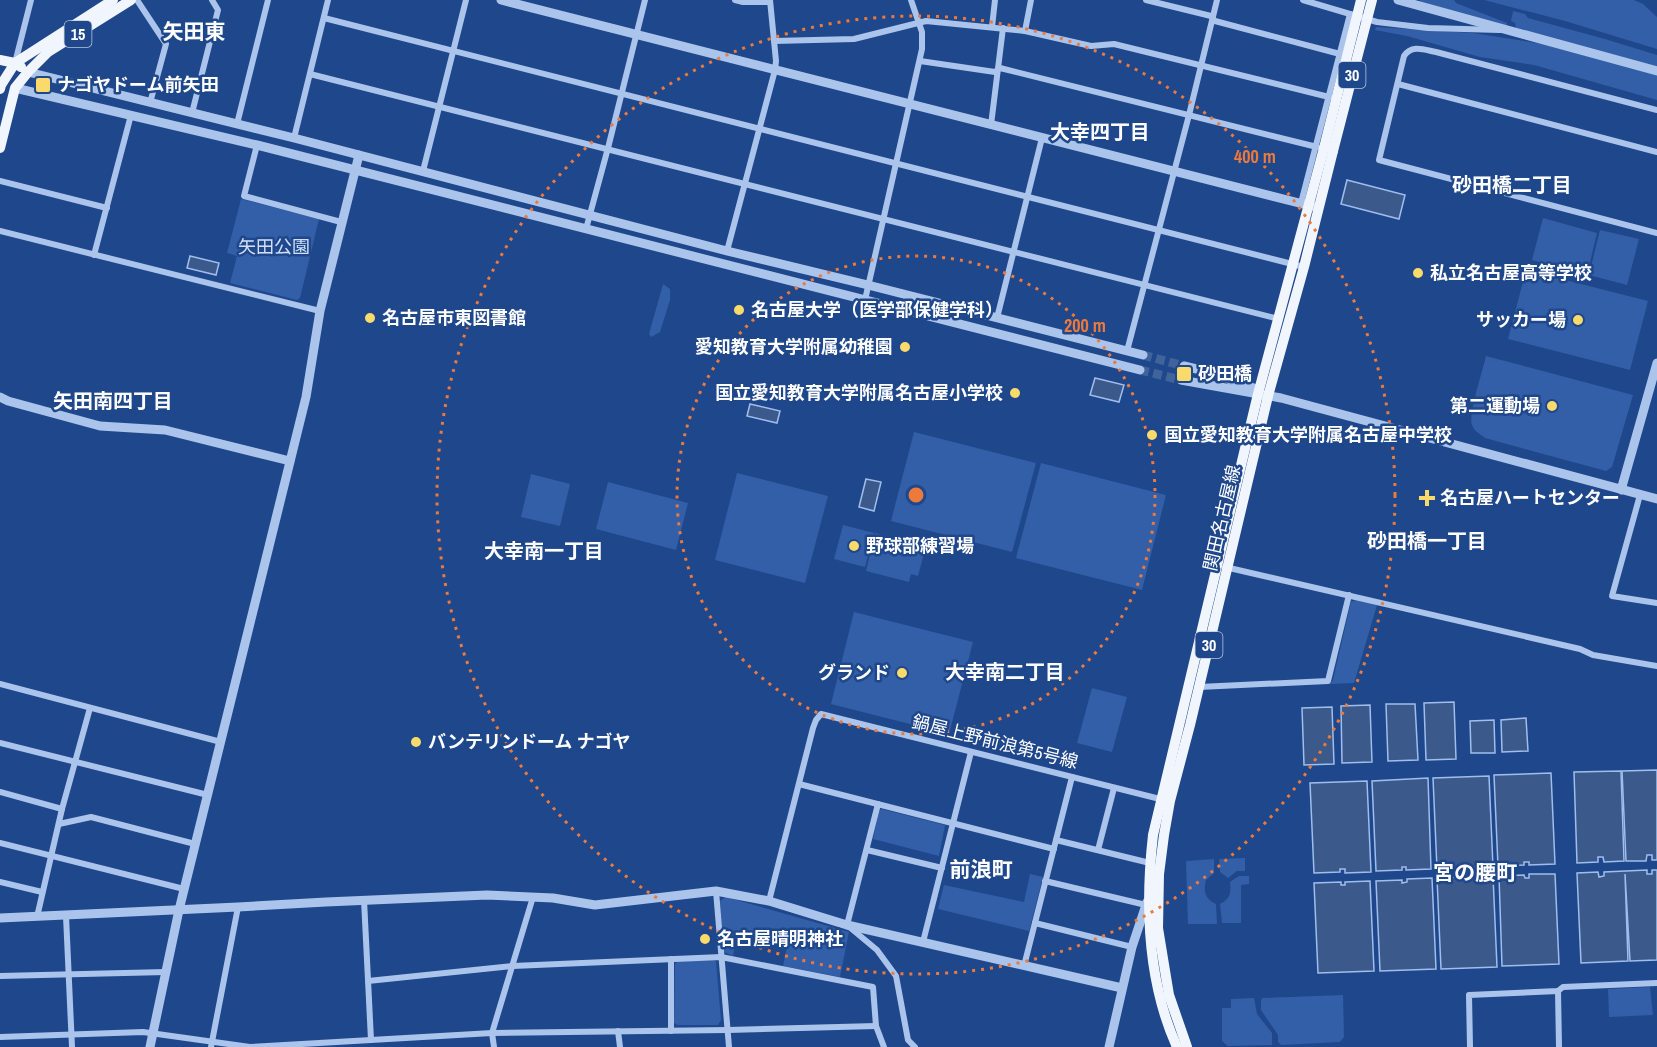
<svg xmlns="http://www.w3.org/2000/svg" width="1657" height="1047" font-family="'Archivo Narrow','Noto Sans JP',sans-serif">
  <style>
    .green { fill: #335fa8 }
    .water { fill: #3c598b; stroke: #9fbeed; stroke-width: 1.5 }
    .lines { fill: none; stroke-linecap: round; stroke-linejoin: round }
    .tertiary-tunnel { stroke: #41639c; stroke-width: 9; stroke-dasharray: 9 4.5; stroke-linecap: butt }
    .minor { stroke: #abc4ec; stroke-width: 6 }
    .tertiary { stroke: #abc4ec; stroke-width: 9 }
    .primary { stroke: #f1f5fe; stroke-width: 10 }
    .primary-bridge { stroke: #f1f5fe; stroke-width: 10 }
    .ring { fill: none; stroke: #ed7a3d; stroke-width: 3; stroke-dasharray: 3 6 }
    .poi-dot { fill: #fada6b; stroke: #1f478b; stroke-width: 2 }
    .labels { text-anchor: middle; stroke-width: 5; stroke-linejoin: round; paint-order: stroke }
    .shield { fill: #1f478b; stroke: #bcc8dc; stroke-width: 1.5 }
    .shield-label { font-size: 16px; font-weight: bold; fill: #fff }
    .poi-label { font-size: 18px; font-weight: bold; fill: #fff; stroke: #1f478b; text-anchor: start }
    .park-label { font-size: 18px; fill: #d1e0f8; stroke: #1f478b }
    .street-label { font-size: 18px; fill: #fff; stroke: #1f478b }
    .neighbourhood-label { font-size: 20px; font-weight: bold; fill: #fff; stroke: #1f478b }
    .quarter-label { font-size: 21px; font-weight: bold; fill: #fff; stroke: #1f478b }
    .centre { fill: #ed7a3d; stroke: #1f478b; stroke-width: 3 }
    .ring-label { font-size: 18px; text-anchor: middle; font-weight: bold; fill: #ed7a3d; stroke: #1f478b; stroke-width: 5; stroke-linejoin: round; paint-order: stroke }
  </style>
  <rect width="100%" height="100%" fill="#1f478b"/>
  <g class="green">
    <polygon points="1420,0 1454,0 1456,3 1507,23 1507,26 1419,2"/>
    <polygon points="1484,0 1634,0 1643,4 1657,17 1657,49 1565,21"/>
    <polygon points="1513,11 1525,14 1528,18 1605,39 1657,55 1657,67 1516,28 1515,23 1511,21"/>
    <polygon points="1376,27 1473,33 1550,45 1657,74 1657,100 1534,65 1480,57 1407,36 1375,30"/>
    <polygon points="241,199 319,219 300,298 297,300 230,283 237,256 227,253"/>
    <polygon points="1543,218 1597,233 1587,275 1532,260"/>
    <polygon points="1600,230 1639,239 1627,285 1589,275"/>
    <polygon points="1526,270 1648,301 1630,370 1508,339"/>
    <polygon points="663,284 670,289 670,300 660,332 651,337 649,334"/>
    <path d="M1486,356L1633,395L1612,467L1606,471L1485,438C1480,434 1474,431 1472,425C1468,414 1483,370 1486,356Z"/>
    <polygon points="914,432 1036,463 1012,552 891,521"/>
    <polygon points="1041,463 1166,495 1142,590 1016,558"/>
    <polygon points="737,473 828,496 805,583 715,560"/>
    <polygon points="531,474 570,484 560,526 521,517"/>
    <polygon points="608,482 688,503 676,550 596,529"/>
    <polygon points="843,525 874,533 865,567 834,559"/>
    <polygon points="875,533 926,546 918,576 911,574 909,582 866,571"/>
    <polygon points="1356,600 1377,605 1354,683 1330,684 1333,680 1351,602"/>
    <polygon points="854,612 973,642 949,734 831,704"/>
    <polygon points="1092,688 1127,697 1112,752 1077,743"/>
    <polygon points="881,809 945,825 939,856 873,839 879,812"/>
    <polygon points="1245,858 1245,871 1237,871 1228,878 1220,872 1219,859"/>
    <path d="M1214,859V873L1206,880C1203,891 1205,899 1216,904L1217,924H1188L1186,861Z"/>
    <polygon points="1030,874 1043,877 1029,931 938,909 944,885 1024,902"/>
    <path d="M1239,876H1249V884L1241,885V923H1222L1220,904C1231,899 1231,892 1230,882Z"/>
    <polygon points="726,897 849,932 840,977 783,966 787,947 738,934 733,956 724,952 720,901"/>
    <polygon points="712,959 716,961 721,1020 718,1025 678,1025 674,1023 675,964 678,961"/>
    <polygon points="1650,987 1653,1015 1609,1017 1608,989"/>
    <polygon points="1343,995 1344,1037 1340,1042 1281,1045 1278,1042 1278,1035 1261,1010 1261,1000 1263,998"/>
    <polygon points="1254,998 1257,1014 1272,1033 1272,1045 1228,1046 1222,1041 1222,1008 1231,1008 1231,999"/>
  </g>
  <g class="water">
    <polygon points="1347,180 1405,195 1399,219 1341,204"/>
    <polygon points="190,256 219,263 216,275 187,268"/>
    <polygon points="1095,378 1124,385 1119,402 1090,395"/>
    <polygon points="750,404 780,411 777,423 747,416"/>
    <polygon points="866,479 881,482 874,511 859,507"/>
    <polygon points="1454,702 1456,759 1426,760 1424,703"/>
    <polygon points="1386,704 1415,704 1418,760 1388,761"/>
    <polygon points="1370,705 1372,762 1342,763 1341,706"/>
    <polygon points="1332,707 1334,764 1304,765 1302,708"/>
    <polygon points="1526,718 1528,751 1502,752 1501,720"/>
    <polygon points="1494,720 1495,753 1471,753 1470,721"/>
    <polygon points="1657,770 1657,860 1652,860 1652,855 1647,855 1646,861 1626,861 1622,771"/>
    <polygon points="1621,771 1624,861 1604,862 1603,857 1598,857 1598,862 1577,863 1574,772"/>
    <polygon points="1551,773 1555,864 1529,865 1529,862 1524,862 1524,865 1498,866 1494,775"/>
    <polygon points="1489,776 1493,867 1468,867 1467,864 1463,864 1463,868 1437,869 1433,778"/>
    <polygon points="1428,778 1431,869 1406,870 1406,867 1402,867 1402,870 1376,871 1372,781"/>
    <polygon points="1367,781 1371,872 1345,873 1345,869 1340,869 1340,872 1314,873 1310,783"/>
    <polygon points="1647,870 1647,874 1652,874 1652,870 1657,870 1657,960 1630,961 1625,874 1628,961 1581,963 1577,873 1598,872 1599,877 1604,876 1604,872"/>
    <polygon points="1529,874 1555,874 1559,964 1502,966 1499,876 1524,875 1525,878 1529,878"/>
    <polygon points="1493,876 1497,967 1441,969 1437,878 1463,877 1464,880 1467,880 1467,877"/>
    <polygon points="1432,878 1436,969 1380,971 1376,881 1402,880 1402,883 1407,882 1407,879"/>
    <polygon points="1370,881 1374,971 1318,973 1314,883 1341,882 1341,885 1345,885 1345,882"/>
  </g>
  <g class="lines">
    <g class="tertiary-tunnel">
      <polyline points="1143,355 1184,366"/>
      <polyline points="1140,370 1181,380"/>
    </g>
    <g class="minor">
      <polyline points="137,0 166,44 150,103"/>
      <polyline points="735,0 743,2 770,2"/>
      <polyline points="1146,0 1211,16 1215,21 1340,54"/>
      <polyline points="1303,0 1377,22 1428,28 1500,30"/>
      <polyline points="324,18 1304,267"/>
      <polyline points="992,27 995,0"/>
      <polyline points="1025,31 1031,0"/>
      <polyline points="774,41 854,39 926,21 1025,31 1091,46 1114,44 1329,97"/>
      <polyline points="920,61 995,72 1000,68 1317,147"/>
      <polyline points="15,63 31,0"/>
      <polyline points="310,74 1279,319"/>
      <polyline points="1398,84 1657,152"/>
      <path d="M1657,110L1436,52C1425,50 1412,44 1404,56L1379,160L1657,233"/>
      <polyline points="192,113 218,10 212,0"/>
      <polyline points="237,124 268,0"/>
      <polyline points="991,125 1003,28"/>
      <polyline points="294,138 328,0"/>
      <polyline points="257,145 244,196 341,222"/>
      <polyline points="423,171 466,0"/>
      <polyline points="0,181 107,208"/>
      <polyline points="1301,203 1350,14"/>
      <polyline points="586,229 608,148 645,0"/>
      <polyline points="0,231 320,311"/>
      <polyline points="727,251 775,70 776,61 770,0"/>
      <polyline points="94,255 131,115"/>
      <polyline points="865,300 922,49 922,32 911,0"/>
      <polyline points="997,318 1042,138"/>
      <polyline points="1127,351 1189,115 1217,0"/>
      <polyline points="1640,495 1612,596 1657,603"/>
      <polyline points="1225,567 1580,649 1593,655 1657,666"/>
      <polyline points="0,684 221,742"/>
      <polyline points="1199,687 1328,681 1349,595"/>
      <polyline points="0,743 208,795"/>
      <polyline points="799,784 1054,849"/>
      <polyline points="0,792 62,809"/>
      <polyline points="878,804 847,925 877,950 896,976 908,1040 915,1047"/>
      <polyline points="59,824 91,817 195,844"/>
      <polyline points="1056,840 1150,863"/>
      <polyline points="0,843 184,889"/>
      <polyline points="867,850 942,868"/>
      <polyline points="1098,850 1114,788"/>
      <polyline points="1045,881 1146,905"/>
      <polyline points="0,882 42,892"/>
      <polyline points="716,891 729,1047"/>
      <polyline points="364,900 371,1040"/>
      <polyline points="769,901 813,728 816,720 821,714 1164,800"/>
      <polyline points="66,916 72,1047"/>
      <polyline points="37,917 62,809 90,708"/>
      <polyline points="1035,923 1132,947"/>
      <polyline points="923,942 971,752"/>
      <polyline points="671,959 671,1031"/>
      <polyline points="1024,966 1072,777"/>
      <polyline points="0,976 166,972"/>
      <polyline points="368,981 513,966 721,957 873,987 876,1026 884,1047"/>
      <polyline points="1558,991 1559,1047"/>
      <polyline points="618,1031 620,1047"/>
      <polyline points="0,1037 143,1032 250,1047 492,1033 728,1030 876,1026"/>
      <polyline points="211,1047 238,907"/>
      <polyline points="494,1047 492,1033 533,897"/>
      <polyline points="1470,1047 1469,995 1558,991 1563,987 1657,983"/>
    </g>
    <g class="tertiary">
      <polyline points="501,0 1315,207"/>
      <polyline points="1398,0 1657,71"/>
      <polyline points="28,72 294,138 727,251 868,285 1143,355"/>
      <polyline points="15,88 257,145 1140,370"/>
      <polyline points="1184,366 1209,372 1259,390"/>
      <polyline points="1181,380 1281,398 1657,499"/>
      <polyline points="0,397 8,401 100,426 165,430 290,461"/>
      <polyline points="1621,490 1657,363"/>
      <polyline points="0,918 238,907 326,902 487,895 553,898 595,905 716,891 769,901 847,925 1122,988"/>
      <polyline points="150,1047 179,910 306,397 320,311 359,155"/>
      <polyline points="1109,1047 1132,947 1147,902"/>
    </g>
    <g class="primary">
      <polyline points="0,60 15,63 21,67"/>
      <polyline points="0,89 1,85 15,63 113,0"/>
      <polyline points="0,148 15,88 28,72 48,52 131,0"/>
      <path d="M1177,1047C1147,981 1145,906 1153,835L1258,394L1324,148"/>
      <polyline points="1187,1047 1169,995 1158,928 1159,874 1164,835 1170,801 1190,725 1268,396 1304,267 1333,151"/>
    </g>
    <g class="primary-bridge">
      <polyline points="1324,148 1361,0"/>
      <polyline points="1333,151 1372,0"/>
    </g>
  </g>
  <g class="ring">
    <circle cx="916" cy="495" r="239"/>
    <circle cx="916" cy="495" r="479"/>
  </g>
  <g class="poi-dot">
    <rect x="35" y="77" width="16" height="16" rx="3"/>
    <circle cx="1418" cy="273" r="6"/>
    <circle cx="739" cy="310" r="6"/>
    <circle cx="370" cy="318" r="6"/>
    <circle cx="1578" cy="320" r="6"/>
    <circle cx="905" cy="347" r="6"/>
    <rect x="1176" y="366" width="16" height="16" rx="3"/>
    <circle cx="1015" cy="393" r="6"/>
    <circle cx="1552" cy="406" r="6"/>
    <circle cx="1152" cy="435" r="6"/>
    <path d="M1424 489h6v6h6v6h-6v6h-6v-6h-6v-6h6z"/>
    <circle cx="854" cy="546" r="6"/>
    <circle cx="902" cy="673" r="6"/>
    <circle cx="416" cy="742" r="6"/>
    <circle cx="705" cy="939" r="6"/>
  </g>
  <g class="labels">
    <g class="shield">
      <rect x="64.5" y="21" width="27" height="26" rx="4.5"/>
      <rect x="1338.5" y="62" width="27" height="26" rx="4.5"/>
      <rect x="1195.5" y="632" width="27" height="26" rx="4.5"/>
    </g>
    <g class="shield-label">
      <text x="78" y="40">15</text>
      <text x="1352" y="81">30</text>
      <text x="1209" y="651">30</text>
    </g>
    <g class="poi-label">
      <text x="57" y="91">ナゴヤドーム前矢田</text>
      <text x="1430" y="279">私立名古屋高等学校</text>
      <text x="751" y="316">名古屋大学（医学部保健学科）</text>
      <text x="382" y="324">名古屋市東図書館</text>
      <text x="1566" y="326" text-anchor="end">サッカー場</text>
      <text x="893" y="353" text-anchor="end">愛知教育大学附属幼稚園</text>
      <text x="1198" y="380">砂田橋</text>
      <text x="1003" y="399" text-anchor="end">国立愛知教育大学附属名古屋小学校</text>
      <text x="1540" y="412" text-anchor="end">第二運動場</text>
      <text x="1164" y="441">国立愛知教育大学附属名古屋中学校</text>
      <text x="1440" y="504">名古屋ハートセンター</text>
      <text x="866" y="552">野球部練習場</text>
      <text x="890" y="679" text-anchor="end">グランド</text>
      <text x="428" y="748">バンテリンドーム ナゴヤ</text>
      <text x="717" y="945">名古屋晴明神社</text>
    </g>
    <g class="park-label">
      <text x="274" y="253">矢田公園</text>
    </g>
    <g class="street-label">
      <text transform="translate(1222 518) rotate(-77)" y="6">関田名古屋線</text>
      <text transform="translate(995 742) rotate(14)" y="6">鍋屋上野前浪第5号線</text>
    </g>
    <g class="neighbourhood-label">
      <text x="1100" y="139">大幸四丁目</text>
      <text x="1512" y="192">砂田橋二丁目</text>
      <text x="113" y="408">矢田南四丁目</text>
      <text x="1427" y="548">砂田橋一丁目</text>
      <text x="544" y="558">大幸南一丁目</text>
      <text x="1005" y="679">大幸南二丁目</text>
    </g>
    <g class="quarter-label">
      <text x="194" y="39">矢田東</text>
      <text x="981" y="877">前浪町</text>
      <text x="1475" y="880">宮の腰町</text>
    </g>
  </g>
  <circle cx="916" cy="495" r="9" class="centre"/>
  <g class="ring-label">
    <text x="1255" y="163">400 m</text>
    <text x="1085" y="332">200 m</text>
  </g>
</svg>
